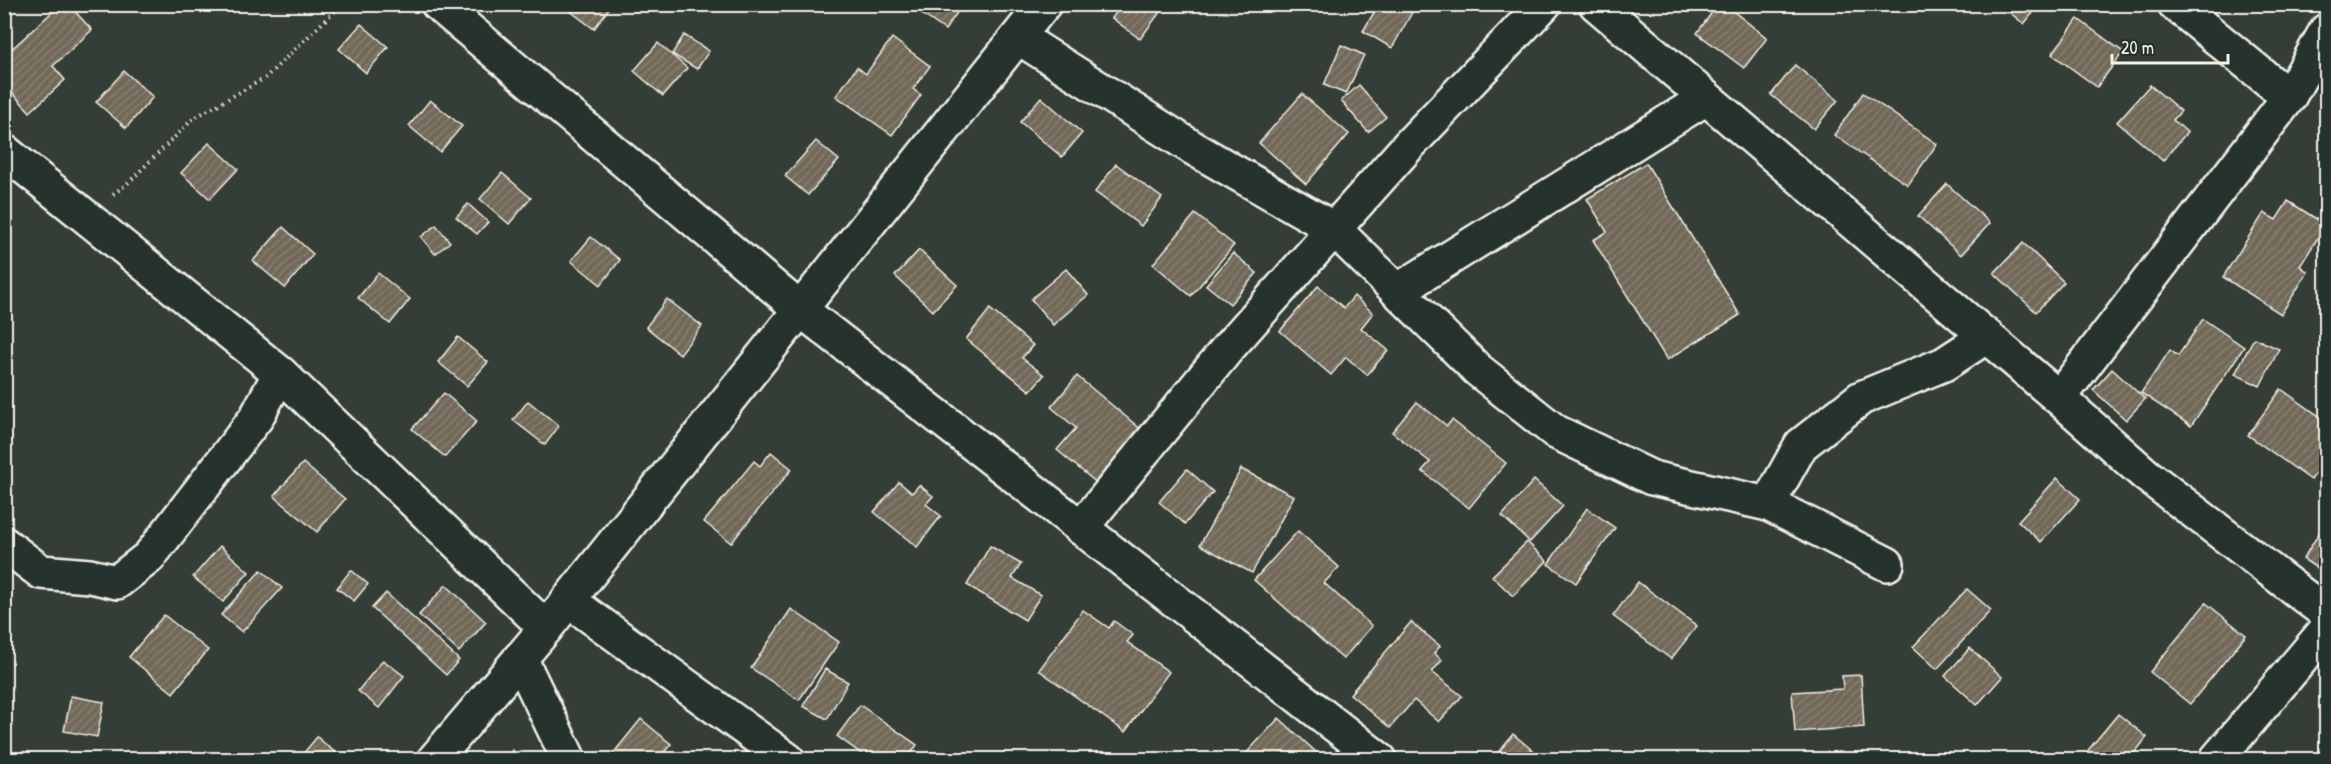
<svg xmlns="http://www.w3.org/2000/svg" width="2331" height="764" font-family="'Patrick Hand',sans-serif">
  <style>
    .building { fill: url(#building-hatch); stroke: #f4f1e8; stroke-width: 1.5 }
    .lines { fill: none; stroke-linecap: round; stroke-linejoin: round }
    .minor-casing { stroke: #f4f1e8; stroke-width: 38 }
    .path { stroke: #f4f1e8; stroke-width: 4; stroke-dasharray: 1.5 4.5; stroke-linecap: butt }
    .minor { stroke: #26332d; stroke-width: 33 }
  </style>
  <defs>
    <pattern id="building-hatch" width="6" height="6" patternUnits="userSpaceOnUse" patternTransform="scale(1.5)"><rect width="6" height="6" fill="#716859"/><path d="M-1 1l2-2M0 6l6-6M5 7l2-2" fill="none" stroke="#867e71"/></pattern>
  </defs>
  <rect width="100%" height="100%" fill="#353e36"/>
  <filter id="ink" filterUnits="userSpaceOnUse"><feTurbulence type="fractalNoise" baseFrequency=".0167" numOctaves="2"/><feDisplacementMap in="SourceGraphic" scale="12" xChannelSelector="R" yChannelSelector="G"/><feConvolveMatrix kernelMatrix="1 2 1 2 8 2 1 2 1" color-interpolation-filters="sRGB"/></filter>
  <g filter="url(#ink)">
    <g class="building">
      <polygon points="61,4 68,4 92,30 53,66 65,80 30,112 4,84 4,56"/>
      <polygon points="561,4 612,4 594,29"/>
      <polygon points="924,4 963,4 945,30 919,12"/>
      <polygon points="1123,4 1166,4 1140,39 1112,18"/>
      <polygon points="1379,4 1411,4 1415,7 1392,48 1363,31"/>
      <polygon points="1718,4 1724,4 1767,38 1744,68 1697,33"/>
      <polygon points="1999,4 2040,4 2024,24"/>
      <polygon points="2078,19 2123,52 2097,87 2052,54"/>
      <polygon points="361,24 388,47 366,73 339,49"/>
      <polygon points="684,35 709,51 697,69 672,54"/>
      <polygon points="892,38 930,66 913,89 921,95 892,135 836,96 857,67 866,74"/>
      <polygon points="658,43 687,68 663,96 634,71"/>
      <polygon points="1341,45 1364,55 1346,94 1324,85"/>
      <polygon points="1795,65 1838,100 1814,129 1771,95"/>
      <polygon points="124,71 153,97 126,128 96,102"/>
      <polygon points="1359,85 1386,117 1368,132 1341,101"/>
      <polygon points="2150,85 2181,111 2173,120 2187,132 2163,161 2117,122"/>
      <polygon points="1863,93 1937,144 1908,185 1834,135"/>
      <polygon points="1302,94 1349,134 1306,184 1259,143"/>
      <polygon points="1041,97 1082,133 1062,157 1020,122"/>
      <polygon points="430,100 462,126 440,152 409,126"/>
      <polygon points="816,141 839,160 808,195 785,176"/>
      <polygon points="209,143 238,169 210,199 181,173"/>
      <polygon points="1646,163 1740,315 1667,360 1593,240 1607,232 1587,199"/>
      <polygon points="1116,164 1162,198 1141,226 1095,192"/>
      <polygon points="502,173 531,198 509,224 480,199"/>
      <polygon points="1947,184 1990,223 1961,255 1918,216"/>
      <polygon points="2288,201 2326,225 2300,266 2308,272 2281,314 2223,277 2264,213 2276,220"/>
      <polygon points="468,204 488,222 477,234 456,217"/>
      <polygon points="1195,214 1234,245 1191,296 1153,264"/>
      <polygon points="436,225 450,242 435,254 421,237"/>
      <polygon points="283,227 313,254 285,288 253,261"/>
      <polygon points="591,237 620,260 601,285 571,261"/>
      <polygon points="2023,243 2064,282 2036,312 1994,273"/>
      <polygon points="919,250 957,285 933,311 895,276"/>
      <polygon points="1233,253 1257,273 1230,304 1206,285"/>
      <polygon points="1066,269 1088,295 1053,325 1031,299"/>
      <polygon points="378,273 410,299 390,324 358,298"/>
      <polygon points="1318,286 1344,308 1354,296 1373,313 1361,328 1388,350 1367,375 1346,357 1331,375 1280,331"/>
      <polygon points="667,299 702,326 680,354 646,327"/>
      <polygon points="990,309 1033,345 1022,358 1044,375 1030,391 966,339"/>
      <polygon points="2203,319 2244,347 2191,426 2141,393 2170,350 2178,356"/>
      <polygon points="458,337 488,362 467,386 438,362"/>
      <polygon points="2254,338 2279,349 2260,386 2235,374"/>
      <polygon points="2112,369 2145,399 2126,420 2093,390"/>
      <polygon points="1077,376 1143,431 1098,484 1057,450 1076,428 1051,407"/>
      <polygon points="2281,389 2326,421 2326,458 2311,480 2248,435"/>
      <polygon points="444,393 477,421 445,457 412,429"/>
      <polygon points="528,401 559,426 545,445 513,420"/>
      <polygon points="1417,402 1447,426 1452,420 1506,463 1469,508 1422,471 1430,462 1392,432"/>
      <polygon points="771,452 792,469 731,543 704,522 754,461 760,466"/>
      <polygon points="303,463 345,499 317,532 274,496"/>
      <polygon points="1187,469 1213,492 1185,524 1159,502"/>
      <polygon points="1241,469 1294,496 1252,573 1200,545"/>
      <polygon points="2057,478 2080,499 2041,542 2018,521"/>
      <polygon points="1534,480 1563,506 1530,542 1502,516"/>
      <polygon points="899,482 912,493 919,485 933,496 926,504 941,516 917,547 874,512"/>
      <polygon points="1587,508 1615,528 1576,583 1548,564"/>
      <polygon points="2326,522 2326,574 2303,559"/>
      <polygon points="1298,531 1339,567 1324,583 1372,626 1343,659 1254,580"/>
      <polygon points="1527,542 1547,561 1513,596 1492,576"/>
      <polygon points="220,546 249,572 223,602 193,577"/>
      <polygon points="990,546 1021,564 1012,578 1041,595 1025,620 967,585"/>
      <polygon points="261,570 282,588 242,632 221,615"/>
      <polygon points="351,570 368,584 354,601 337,588"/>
      <polygon points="1638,582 1697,626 1671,659 1613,616"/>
      <polygon points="446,585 486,622 459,652 419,615"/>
      <polygon points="1967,589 1991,610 1937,669 1913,647"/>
      <polygon points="386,593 459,660 446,675 372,608"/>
      <polygon points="2206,603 2246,635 2190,704 2150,672"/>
      <polygon points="791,609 839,642 799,700 751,668"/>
      <polygon points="1083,610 1109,628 1114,621 1133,635 1127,642 1169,672 1125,732 1039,670"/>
      <polygon points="164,615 208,650 173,693 129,657"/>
      <polygon points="1411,622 1440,646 1434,653 1442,660 1432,672 1462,696 1439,722 1414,700 1390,728 1350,694"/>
      <polygon points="1970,648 2002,677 1977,705 1945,676"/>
      <polygon points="383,660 404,676 379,708 358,691"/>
      <polygon points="825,669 848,682 827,719 803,706"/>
      <polygon points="1861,675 1864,727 1795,732 1792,692 1843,689 1842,676"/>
      <polygon points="71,696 104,702 97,737 64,731"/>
      <polygon points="860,705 917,745 906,760 870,760 837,736"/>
      <polygon points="2118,714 2147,737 2129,760 2080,760"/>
      <polygon points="1279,718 1317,753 1311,760 1241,759"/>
      <polygon points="641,719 671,744 661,756 665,760 617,760 612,755"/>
      <polygon points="1513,734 1544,760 1492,760"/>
      <polygon points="317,737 344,760 298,760"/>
      <polygon points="512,750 523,760 504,760"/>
    </g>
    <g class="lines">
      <g class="minor-casing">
        <g id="minor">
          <polyline points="438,4 801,310 1380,760"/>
          <polyline points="1596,4 2059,398 2146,475 2326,613"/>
          <polyline points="2175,4 2289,97"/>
          <polyline points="1018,37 1193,148 1334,229 1478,370 1556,432 1652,478 1768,504 1887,564"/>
          <polyline points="4,151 280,373"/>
          <polyline points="1397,291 1706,98"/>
          <polyline points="2059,398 2289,97 2326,31"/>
          <polyline points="1768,504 1801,445 1861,398 1944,364 1987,336"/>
          <polyline points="1081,528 1228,348 1409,145 1544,4"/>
          <polyline points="4,544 41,572 90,576 117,582 149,557 256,418 280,373 546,628"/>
          <polyline points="568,600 788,760"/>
          <polyline points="520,658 569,760"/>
          <polyline points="434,760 546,628 1044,4"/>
          <polyline points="2216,760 2326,630"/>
        </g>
      </g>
      <polyline class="path" points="113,194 127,184 194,118 265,78 342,4"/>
      <use href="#minor" class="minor"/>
    </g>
  </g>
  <rect width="2331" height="764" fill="none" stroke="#26332d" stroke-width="24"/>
  <rect x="12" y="12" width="2307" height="740" fill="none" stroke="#f4f1e8" stroke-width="2" filter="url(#ink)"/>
  <path d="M2112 54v9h116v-9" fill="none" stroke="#f4f1e8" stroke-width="3"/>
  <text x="2121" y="54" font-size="18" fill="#f4f1e8" stroke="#26332d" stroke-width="4.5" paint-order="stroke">20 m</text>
</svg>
